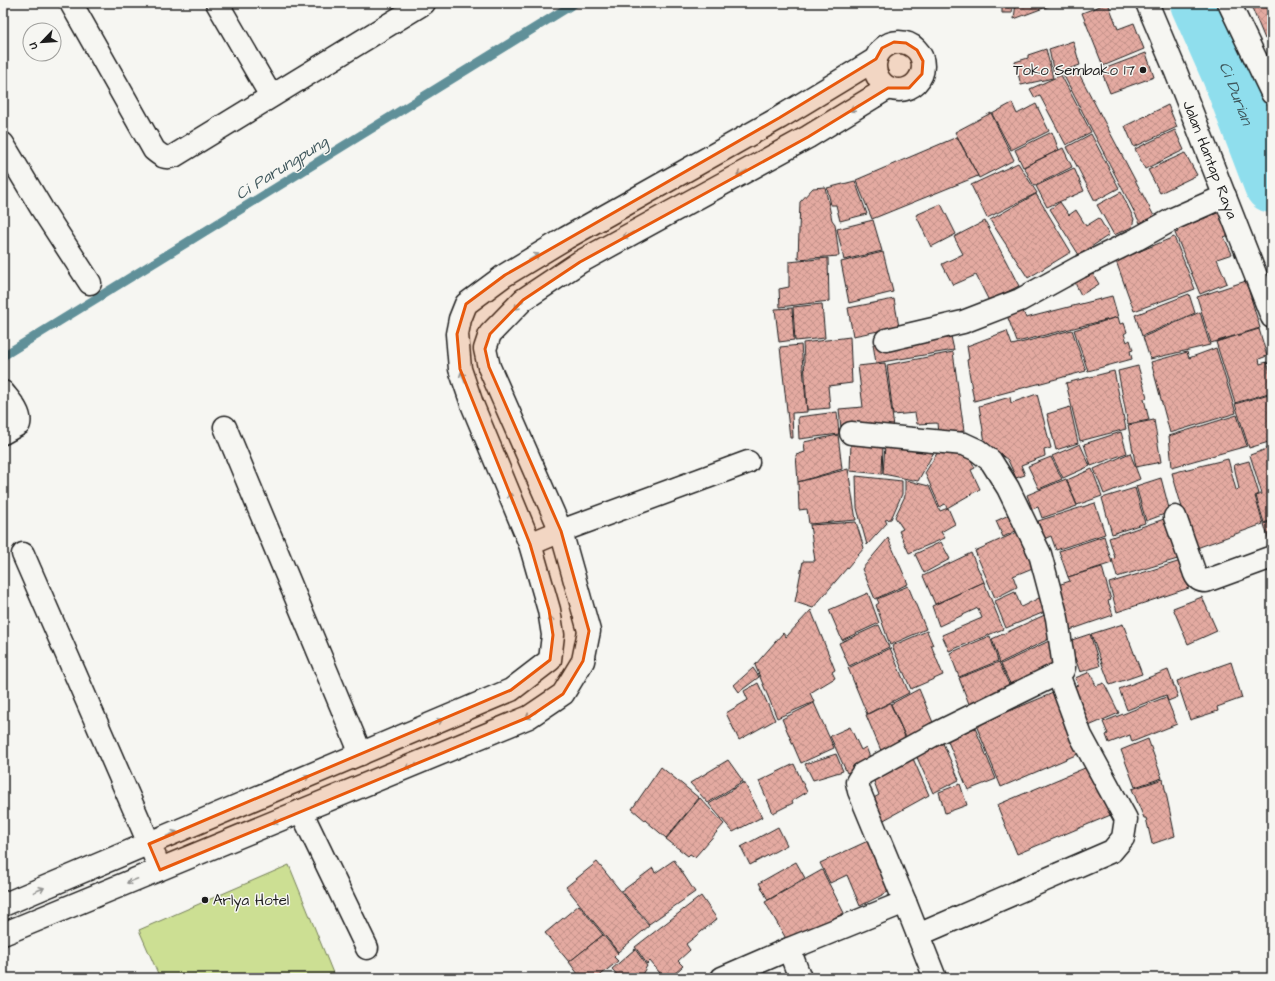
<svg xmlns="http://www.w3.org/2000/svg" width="1275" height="981" font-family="'Architects Daughter',sans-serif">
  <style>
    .garden { fill: #ccdf93; stroke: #747e58 }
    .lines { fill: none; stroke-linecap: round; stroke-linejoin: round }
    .stream { stroke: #619099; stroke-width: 9 }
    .river { stroke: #8fdeed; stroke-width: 56 }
    .building { fill: url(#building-cross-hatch); stroke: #1c1c1c }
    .street-casing { stroke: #1c1c1c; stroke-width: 25 }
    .street { stroke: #f6f6f2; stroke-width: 22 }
    .oneway { stroke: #949492 }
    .marked { fill: #e8590c; fill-opacity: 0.2; stroke: #e8590c; stroke-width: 3; stroke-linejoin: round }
    .poi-dot { fill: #1c1c1c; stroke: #f6f6f2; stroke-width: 1.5 }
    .labels { text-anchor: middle; stroke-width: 3; stroke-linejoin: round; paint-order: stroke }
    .poi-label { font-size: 15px; fill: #1c1c1c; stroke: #f6f6f2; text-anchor: end }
    .street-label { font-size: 15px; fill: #1c1c1c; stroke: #f6f6f2 }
    .water-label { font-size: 16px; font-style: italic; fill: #3e565b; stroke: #f6f6f2 }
  </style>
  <defs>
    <pattern id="building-cross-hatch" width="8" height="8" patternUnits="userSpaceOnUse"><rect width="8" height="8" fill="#e4aaa1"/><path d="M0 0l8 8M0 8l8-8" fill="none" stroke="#c3928a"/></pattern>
  </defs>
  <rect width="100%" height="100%" fill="#f6f6f2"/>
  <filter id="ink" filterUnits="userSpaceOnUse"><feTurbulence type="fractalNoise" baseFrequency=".025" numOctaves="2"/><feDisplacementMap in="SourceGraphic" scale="8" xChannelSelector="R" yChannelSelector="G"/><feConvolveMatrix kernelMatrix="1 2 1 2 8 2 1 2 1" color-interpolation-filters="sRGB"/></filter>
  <g filter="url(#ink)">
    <polygon class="garden" points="289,865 335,978 160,978 139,930"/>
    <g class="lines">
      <polyline class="stream" points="3,356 575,3"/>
      <path class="river" id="s1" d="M1198,3L1230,75L1272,185"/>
    </g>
    <g class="building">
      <polygon points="1002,3 1013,3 1012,13 1002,13"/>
      <polygon points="1016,3 1057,3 1014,19"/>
      <polygon points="1108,3 1118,29 1134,23 1144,49 1103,66 1082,13"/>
      <polygon points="1250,3 1272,3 1272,35 1265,39"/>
      <polygon points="1073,41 1080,65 1054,74 1049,49"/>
      <polygon points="1046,49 1053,78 1021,85 1015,62 1028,58 1028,55"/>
      <polygon points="1146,53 1154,77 1110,93 1101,70"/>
      <polygon points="1076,68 1154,216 1140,223 1063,74"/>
      <polygon points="1061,75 1091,132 1066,145 1040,96 1035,98 1030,89"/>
      <polygon points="1012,103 1017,114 1036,104 1049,131 1011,150 992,114"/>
      <polygon points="1168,105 1177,127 1134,147 1125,126"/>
      <polygon points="991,113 1014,160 979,178 955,132"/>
      <polygon points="1175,130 1184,150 1145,169 1135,149"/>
      <polygon points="1052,132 1059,150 1023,167 1015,150"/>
      <polygon points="1091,134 1119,188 1095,201 1067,147"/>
      <polygon points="957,137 978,176 872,219 856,180"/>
      <polygon points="1063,148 1072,167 1034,186 1024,167"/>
      <polygon points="1185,153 1197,175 1160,193 1148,170"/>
      <polygon points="1018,163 1037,193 987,218 971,185"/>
      <polygon points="1074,168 1084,191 1047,207 1036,186"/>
      <polygon points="855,181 867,214 840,221 836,205 831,205 827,188"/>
      <polygon points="825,187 832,220 835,224 839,256 798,259 800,202 813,188"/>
      <polygon points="1121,192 1134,219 1132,227 1114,235 1097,205"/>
      <polygon points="1036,194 1071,252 1028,278 990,220"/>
      <polygon points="1060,202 1069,215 1076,210 1086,226 1099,218 1109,235 1079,255 1050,209"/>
      <polygon points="941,204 956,234 931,247 916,215"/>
      <polygon points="1220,212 1229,235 1224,237 1232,254 1217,259 1227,283 1200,294 1175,233 1178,232 1177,229"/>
      <polygon points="873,220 882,251 844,260 837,229"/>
      <polygon points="985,221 1019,286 989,301 976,275 953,285 942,264 963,254 954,237"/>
      <polygon points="1174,237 1195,289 1134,311 1116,261"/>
      <polygon points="883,252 893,292 849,303 841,262"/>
      <polygon points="828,258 829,301 780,307 779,289 789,287 789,262"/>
      <polygon points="1090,269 1099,284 1081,295 1073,279"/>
      <polygon points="1246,281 1260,328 1211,343 1197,297"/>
      <polygon points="1189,294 1195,313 1142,336 1135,315"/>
      <polygon points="1112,296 1118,317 1017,342 1005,310 1020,304 1026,318"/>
      <polygon points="894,299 899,327 853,336 848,308"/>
      <polygon points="822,304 825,338 795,341 793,307"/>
      <polygon points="792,308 794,340 779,342 775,309"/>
      <polygon points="1200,312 1210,345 1150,359 1143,337"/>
      <polygon points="1118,317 1120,324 1124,323 1127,332 1124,334 1127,342 1130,340 1133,350 1130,351 1132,359 1088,371 1074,330"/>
      <polygon points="1259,329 1267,356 1259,359 1260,364 1267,362 1272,379 1272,392 1235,403 1216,342"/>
      <polygon points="1072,330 1086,371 974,401 967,360 969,359 967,346 1007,331 1012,345"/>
      <polygon points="950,332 954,350 876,363 873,344"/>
      <polygon points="850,337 852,383 828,386 830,408 807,410 803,343"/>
      <polygon points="801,345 807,412 792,413 793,438 790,438 780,347"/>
      <polygon points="1216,348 1236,413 1170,433 1151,362 1187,352 1189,358"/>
      <polygon points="953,352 964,431 938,434 937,423 917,424 915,413 893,415 887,365"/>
      <polygon points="885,363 894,427 841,428 839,409 863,407 858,366"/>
      <polygon points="1138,366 1147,397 1144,399 1149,420 1128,424 1118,371"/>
      <polygon points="1114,371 1126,429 1080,441 1066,383"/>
      <polygon points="1272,393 1272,441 1249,448 1235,404"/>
      <polygon points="1037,394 1051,448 1044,450 1045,456 1021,465 1025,475 1016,478 1008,460 985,442 979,406 1010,397 1011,403"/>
      <polygon points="1070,407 1078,443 1056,450 1047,414"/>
      <polygon points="837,412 839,434 799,439 798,417"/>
      <polygon points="1237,415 1247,446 1172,467 1169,436"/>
      <polygon points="1154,420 1161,462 1136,467 1128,425"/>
      <polygon points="1121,432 1127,453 1091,466 1084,444"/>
      <polygon points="838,435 842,469 798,482 796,455 805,452 804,442"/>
      <polygon points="851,442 883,445 882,474 850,471"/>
      <polygon points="1080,444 1090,466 1063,478 1052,456"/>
      <polygon points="885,445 935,450 918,481 883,474"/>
      <polygon points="1272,447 1272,520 1264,523 1256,496 1262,494 1250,455"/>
      <polygon points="939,450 968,454 975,468 971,470 980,489 947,508 945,504 940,507 925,473"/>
      <polygon points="1130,453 1140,479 1104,494 1094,469"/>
      <polygon points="1051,457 1062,479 1039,489 1028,466"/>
      <polygon points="1228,459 1236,490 1239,489 1234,465 1249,461 1259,494 1255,496 1263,524 1194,549 1172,473"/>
      <polygon points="848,469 856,520 809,524 807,509 799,510 798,482"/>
      <polygon points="1092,469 1102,496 1077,505 1067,480"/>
      <polygon points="856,476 902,481 902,494 891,519 885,520 887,523 867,545 857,508"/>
      <polygon points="1161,478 1170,512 1146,521 1136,486"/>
      <polygon points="1066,479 1077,506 1042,518 1038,507 1032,509 1027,495"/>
      <polygon points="905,480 929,486 940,511 948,508 955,524 941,532 945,538 909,553 899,531 903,529 895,517 905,496"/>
      <polygon points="1135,488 1145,523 1112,534 1102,498"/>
      <polygon points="1095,503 1105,534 1056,550 1051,536 1044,539 1038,521"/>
      <polygon points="1015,512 1022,528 1003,537 996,521"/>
      <polygon points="1170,517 1181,558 1117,577 1112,559 1115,558 1109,538"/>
      <polygon points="1272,521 1272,551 1264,524"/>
      <polygon points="856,522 864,548 813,608 795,602 803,561 815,561 810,525"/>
      <polygon points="1024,529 1035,567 1013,576 1017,587 995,598 975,551"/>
      <polygon points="1104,536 1112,563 1068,577 1059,551"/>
      <polygon points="888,538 908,584 875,599 862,569"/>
      <polygon points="941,542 950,559 924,573 915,554"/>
      <polygon points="971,553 984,582 935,604 923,576"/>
      <polygon points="1181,561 1189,588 1117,612 1109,583"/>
      <polygon points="1102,567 1111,600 1108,601 1113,615 1070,630 1058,585 1070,581 1068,577"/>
      <polygon points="984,582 1003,629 949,651 942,635 982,618 978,608 939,626 932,606"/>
      <polygon points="908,586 926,629 890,645 876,605 879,603 877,599"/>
      <polygon points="1015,592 1021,607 1041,597 1047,611 1006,628 995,601"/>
      <polygon points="868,593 879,623 842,640 829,610"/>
      <polygon points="1202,597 1217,631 1188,644 1173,608"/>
      <polygon points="811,610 835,670 832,672 835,678 810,693 814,702 777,718 755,665 783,633 786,637"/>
      <polygon points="1049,613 1055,636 1000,663 992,639"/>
      <polygon points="1123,624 1142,674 1110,685 1091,634"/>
      <polygon points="879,625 889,647 849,666 839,643"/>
      <polygon points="927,631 933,645 931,645 943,675 911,689 892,646"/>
      <polygon points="1090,634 1100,666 1080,672 1069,641"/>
      <polygon points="990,636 998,661 959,677 950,653"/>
      <polygon points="1049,641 1059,663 1012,688 1001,664"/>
      <polygon points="890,648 909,693 867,714 848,668"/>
      <polygon points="999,662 1011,689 971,709 959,678"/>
      <polygon points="1231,662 1242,698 1217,707 1218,711 1190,720 1177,681"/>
      <polygon points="753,668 759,677 739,692 734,685"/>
      <polygon points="1168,670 1178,697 1168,701 1166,695 1127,710 1119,689"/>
      <polygon points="1090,672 1096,686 1104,683 1119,713 1084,728 1067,689 1078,685 1075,678"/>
      <polygon points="758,683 775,720 739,740 726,713 748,700 744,691"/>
      <polygon points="919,689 934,725 908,742 891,704"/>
      <polygon points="1053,693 1078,754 1001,787 976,725"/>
      <polygon points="1166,697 1177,724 1132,742 1130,735 1109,743 1106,735 1108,734 1103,722"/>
      <polygon points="814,703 834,748 801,763 782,719"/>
      <polygon points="890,703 907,741 882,753 866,715"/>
      <polygon points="850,727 861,750 866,747 871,760 847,773 830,736"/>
      <polygon points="975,728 996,779 968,790 947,739"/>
      <polygon points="1148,739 1162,778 1135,787 1121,750"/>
      <polygon points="942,741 959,780 933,793 915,753"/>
      <polygon points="836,754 843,771 813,780 805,764"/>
      <polygon points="911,754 929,795 882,821 872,799 879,795 872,776"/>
      <polygon points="728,760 743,781 708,803 690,783"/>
      <polygon points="794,764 807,792 792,801 793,803 773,813 759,781"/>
      <polygon points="1092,765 1113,814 1017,854 997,805"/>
      <polygon points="661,767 699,798 666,838 632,809"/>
      <polygon points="1163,779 1175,836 1152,844 1146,818 1144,818 1132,789"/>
      <polygon points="744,782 762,817 733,832 709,804"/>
      <polygon points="960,784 967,805 945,813 939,792"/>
      <polygon points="700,798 724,824 695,857 690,854 688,856 666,839"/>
      <polygon points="778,827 787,845 750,865 741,847"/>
      <polygon points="870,840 888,892 860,906 847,875 830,883 820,863"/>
      <polygon points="674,860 695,892 649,924 622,891 653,868 655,873"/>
      <polygon points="597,862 649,926 618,952 566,887"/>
      <polygon points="796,862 805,878 768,900 759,883"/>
      <polygon points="822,870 844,913 788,942 765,902"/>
      <polygon points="701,896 717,919 686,944 690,950 678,961 683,966 670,978 664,978 650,961 647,964 635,947"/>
      <polygon points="579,905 603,935 569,962 545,933"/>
      <polygon points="603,935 618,953 614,957 618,961 597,978 581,978 569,962"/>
      <polygon points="635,949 647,966 641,976 643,978 620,978 612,969"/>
    </g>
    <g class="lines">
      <g class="street-casing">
        <g id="street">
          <path d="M71,3L154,150C161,156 165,159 174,156L424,3"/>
          <polyline points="217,3 271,96"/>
          <path id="s2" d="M1147,3L1176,72L1272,317"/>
          <polyline points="1229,3 1272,93"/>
          <circle cx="899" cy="66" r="24"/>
          <polyline points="3,144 42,209 90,283"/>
          <polyline points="886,340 963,322 1020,300 1080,267 1137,239 1175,218 1225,196"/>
          <path d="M3,392C9,400 22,413 19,424L3,433"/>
          <polyline points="225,427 361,754"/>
          <polyline points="851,433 964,444 977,450 991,461 1008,488 1040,554 1057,618 1064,667 1063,670 1061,672 935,734 862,774 857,782 859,791 905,902 935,978"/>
          <path d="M1175,517L1195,574C1197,579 1200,581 1206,581L1272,557"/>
          <polyline points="530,544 561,531 748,462"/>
          <polyline points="23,554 155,857"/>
          <polyline points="301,811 367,948"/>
          <polyline points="3,905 511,690 550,660 553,635 549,610 530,544 472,404 460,369 457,334 460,319 466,304 505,275 566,238 779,118 876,59"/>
          <polyline points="3,934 529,717 563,694 583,661 589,631 561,531 489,367 485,349 490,334 523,300 580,262 808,137 888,88"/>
          <polyline points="918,935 1112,851 1123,838 1126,819 1081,736 1058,674"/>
          <polyline points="789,949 800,978"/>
          <polyline points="722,978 789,949 905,902"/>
        </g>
      </g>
      <use href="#street" class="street"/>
    </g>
    <defs><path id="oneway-shaft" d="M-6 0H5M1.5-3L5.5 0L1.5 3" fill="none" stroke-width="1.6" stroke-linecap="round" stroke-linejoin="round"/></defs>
    <g class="oneway">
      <use href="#oneway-shaft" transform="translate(855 108) rotate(148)"/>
      <use href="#oneway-shaft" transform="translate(742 173) rotate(151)"/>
      <use href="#oneway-shaft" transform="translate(628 235) rotate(151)"/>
      <use href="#oneway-shaft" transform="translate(534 257) rotate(-31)"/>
      <use href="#oneway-shaft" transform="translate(519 305) rotate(135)"/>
      <use href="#oneway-shaft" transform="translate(463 377) rotate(-109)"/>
      <use href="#oneway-shaft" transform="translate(511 498) rotate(-112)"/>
      <use href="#oneway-shaft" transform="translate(551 622) rotate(-99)"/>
      <use href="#oneway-shaft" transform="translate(531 715) rotate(150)"/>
      <use href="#oneway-shaft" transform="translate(437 722) rotate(-23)"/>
      <use href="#oneway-shaft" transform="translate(411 766) rotate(158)"/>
      <use href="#oneway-shaft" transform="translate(304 778) rotate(-23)"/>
      <use href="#oneway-shaft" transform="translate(278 821) rotate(158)"/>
      <use href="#oneway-shaft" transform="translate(172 834) rotate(-23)"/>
      <use href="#oneway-shaft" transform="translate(132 881) rotate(158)"/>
      <use href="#oneway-shaft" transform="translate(39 890) rotate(-23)"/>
    </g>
  </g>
  <path class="marked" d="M894,42L906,43L917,50L923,61L922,74L909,88H888L808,137L580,262L523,300L490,334L485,349L489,367L561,531L589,631L583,661L563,694L529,717L160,870L149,844L511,690L550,660L553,635L549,610L530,544L460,369L457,334L466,304L505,275L779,118L876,59L882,48Z"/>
  <g class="poi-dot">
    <circle cx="1143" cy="70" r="4"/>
    <circle cx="205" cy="900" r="4"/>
  </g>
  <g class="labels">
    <g class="poi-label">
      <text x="1135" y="75">Toko Sembako 17</text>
      <text x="213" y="905" text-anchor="start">Arlya Hotel</text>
    </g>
    <g class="street-label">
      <text dy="5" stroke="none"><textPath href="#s2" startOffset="169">Jalan Hantap Raya</textPath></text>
    </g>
    <g class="water-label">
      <text dy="6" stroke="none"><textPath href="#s1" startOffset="98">Ci Durian</textPath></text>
      <text transform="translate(281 167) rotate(-32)" y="6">Ci Parungpung</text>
    </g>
  </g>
  <rect width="1275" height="981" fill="none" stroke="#f6f6f2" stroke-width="16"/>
  <rect x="8" y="8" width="1259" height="965" fill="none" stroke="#1c1c1c" stroke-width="1.5" filter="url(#ink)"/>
  <g transform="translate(42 42) rotate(245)"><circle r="19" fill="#f6f6f2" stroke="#9f9f9c"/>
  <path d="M0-3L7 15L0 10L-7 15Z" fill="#1c1c1c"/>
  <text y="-6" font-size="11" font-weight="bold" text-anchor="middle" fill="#1c1c1c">U</text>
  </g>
</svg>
